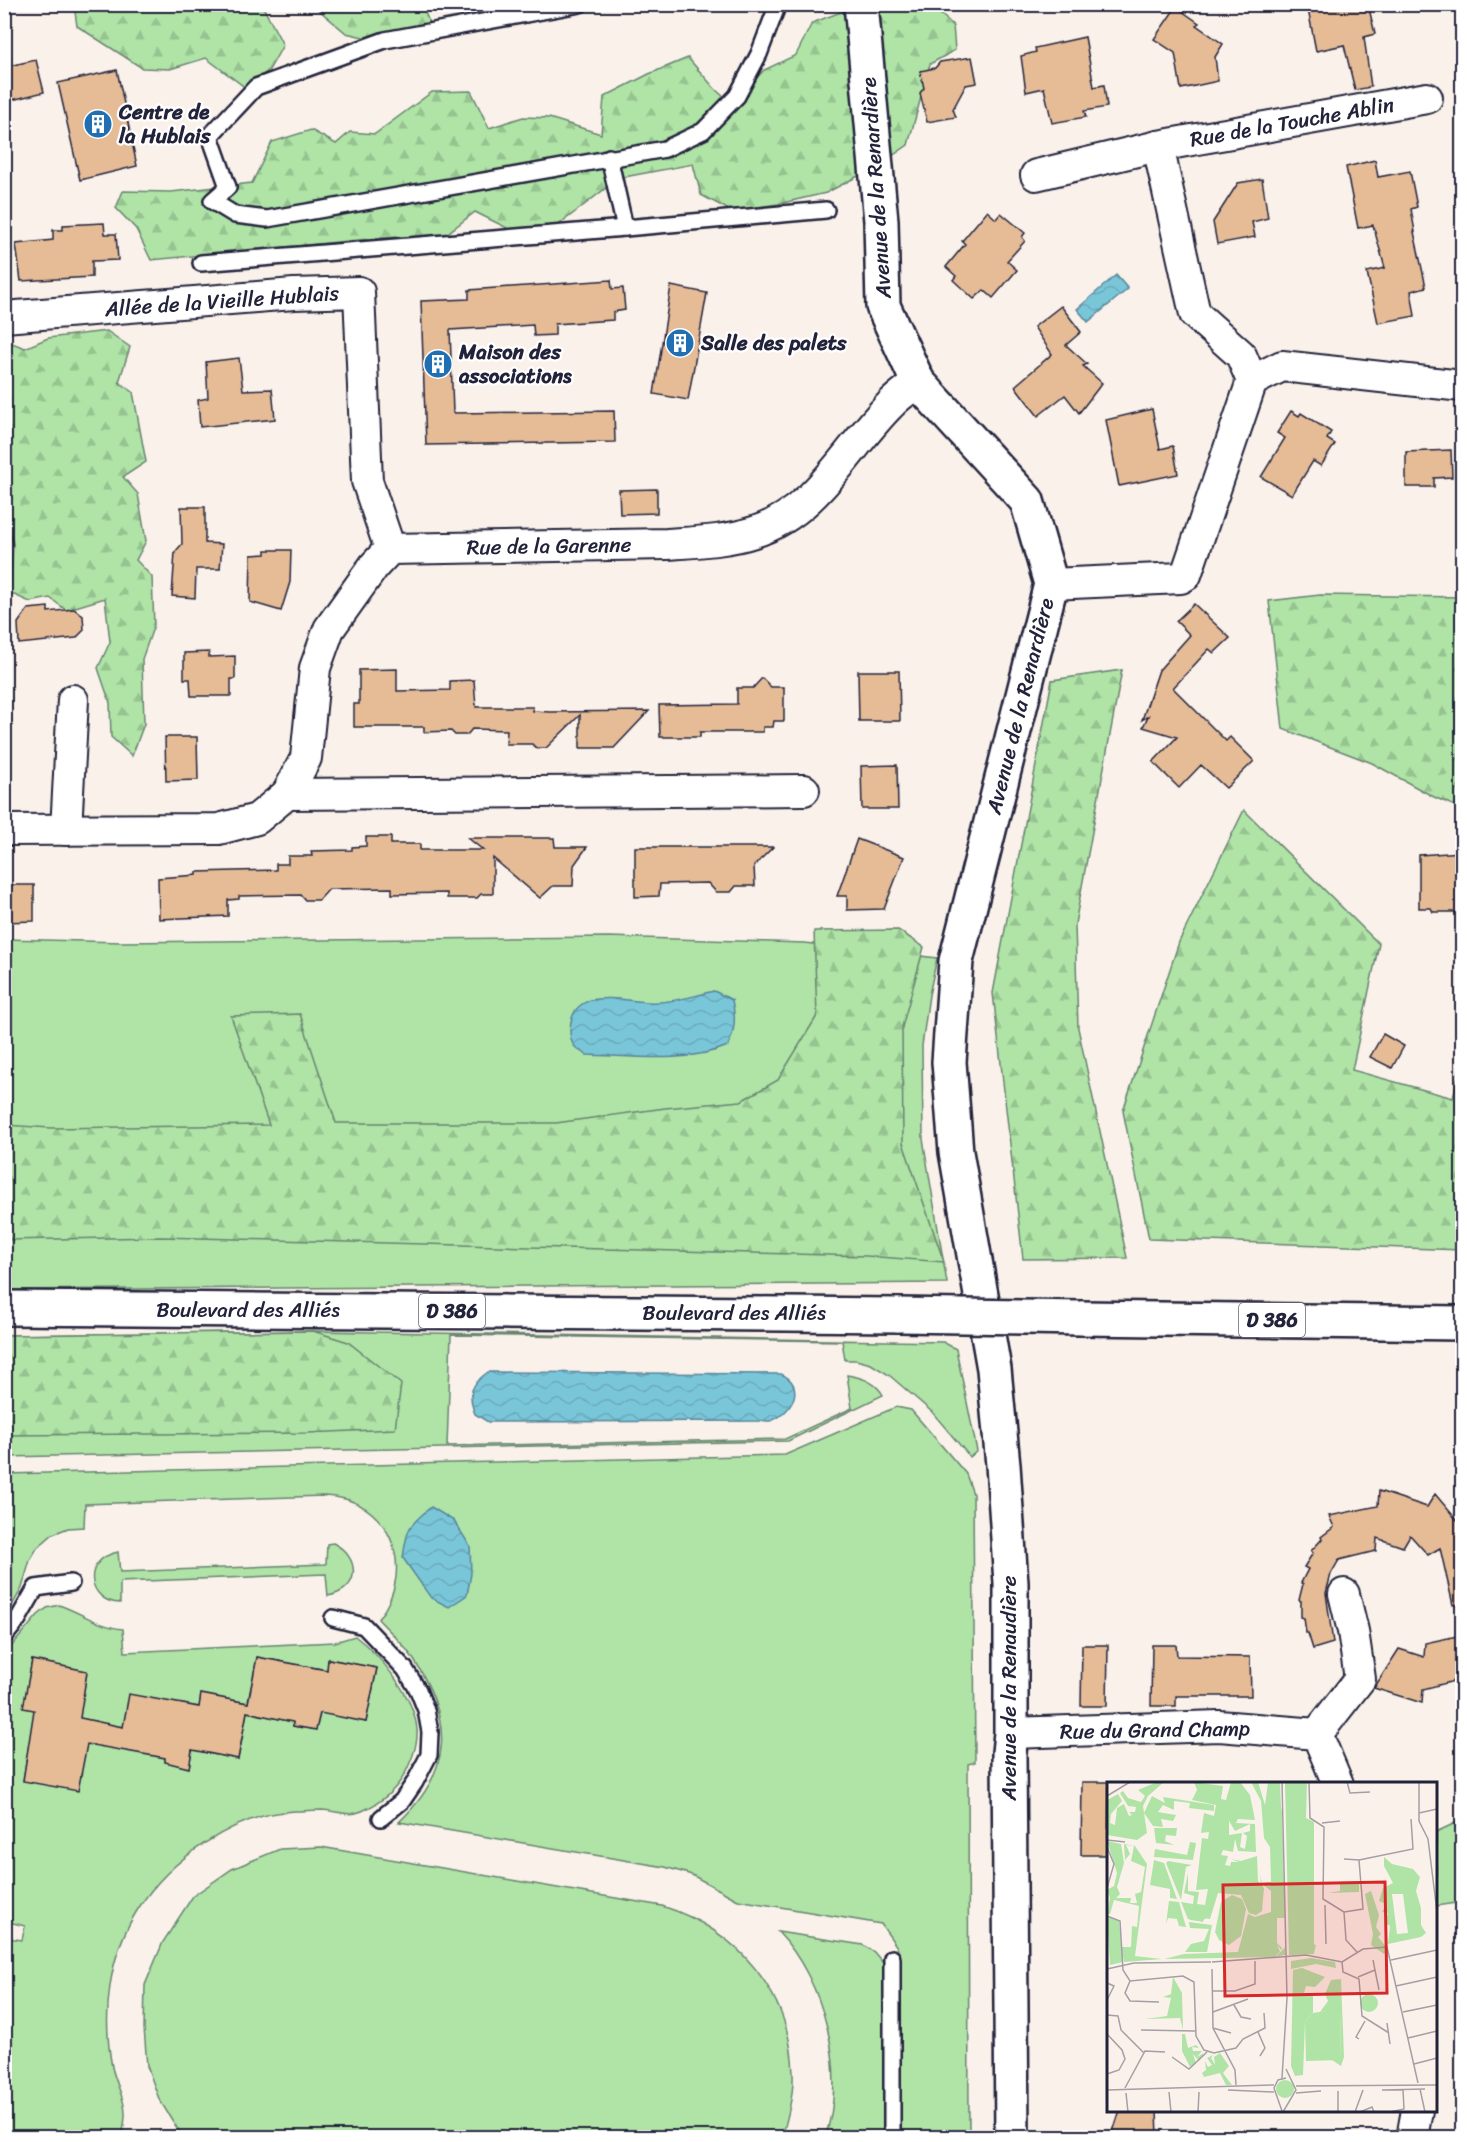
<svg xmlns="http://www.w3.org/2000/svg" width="1467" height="2142" font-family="Sriracha,sans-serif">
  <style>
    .green { fill: #afe4a6; stroke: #688370; stroke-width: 1.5; fill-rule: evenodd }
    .forest { fill: url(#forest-firs); stroke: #688370; stroke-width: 1.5 }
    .water { fill: url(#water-waves); stroke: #57849a; stroke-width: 1.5 }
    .building { fill: #e6bc97; stroke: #22223b; stroke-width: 1.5 }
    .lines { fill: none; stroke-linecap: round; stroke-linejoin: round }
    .lane-casing { stroke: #22223b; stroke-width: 20 }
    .street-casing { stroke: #22223b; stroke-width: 34 }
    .secondary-casing { stroke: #22223b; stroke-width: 38 }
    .primary-casing { stroke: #22223b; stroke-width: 38 }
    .lane { stroke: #fff; stroke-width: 15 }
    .street { stroke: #fff; stroke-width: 30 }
    .secondary { stroke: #fff; stroke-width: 33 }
    .primary { stroke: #fff; stroke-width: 33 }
    .primary-bridge-casing { stroke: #22223b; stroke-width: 38; stroke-linecap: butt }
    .primary-bridge { stroke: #fff; stroke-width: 33 }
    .labels { text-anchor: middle; stroke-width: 4.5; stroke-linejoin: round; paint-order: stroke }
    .shield { fill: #fff; stroke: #646476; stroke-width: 1.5 }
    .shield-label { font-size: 20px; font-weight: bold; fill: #22223b }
    .poi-label { font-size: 21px; font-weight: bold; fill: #22223b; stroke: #fff; text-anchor: start }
    .street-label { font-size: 21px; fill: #22223b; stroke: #fff }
    .inset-road { fill: none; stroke: #a49fa4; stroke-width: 1.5 }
    .view { fill: #d62828; fill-opacity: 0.15; stroke: #d62828; stroke-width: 3 }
    .inset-edge { fill: none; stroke: #22223b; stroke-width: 3 }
  </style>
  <defs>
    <pattern id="forest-firs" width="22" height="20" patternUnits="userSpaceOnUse" patternTransform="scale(1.5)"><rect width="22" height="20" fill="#afe4a6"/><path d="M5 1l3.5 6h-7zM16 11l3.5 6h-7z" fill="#96c390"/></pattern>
    <pattern id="water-waves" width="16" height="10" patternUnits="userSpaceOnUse" patternTransform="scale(1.5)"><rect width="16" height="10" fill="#7ac6d9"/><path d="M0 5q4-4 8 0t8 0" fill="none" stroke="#69aabb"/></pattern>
  </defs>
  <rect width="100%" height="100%" fill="#faf2ea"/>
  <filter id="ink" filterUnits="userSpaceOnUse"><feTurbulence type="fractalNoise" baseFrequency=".0167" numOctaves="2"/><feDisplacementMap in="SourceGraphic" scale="12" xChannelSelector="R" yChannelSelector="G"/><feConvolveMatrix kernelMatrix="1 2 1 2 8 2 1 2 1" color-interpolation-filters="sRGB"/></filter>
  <g filter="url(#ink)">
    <g class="green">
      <polygon points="609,937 805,943 937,958 929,995 922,1046 923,1139 947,1283 5,1290 5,939 122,942"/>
      <path d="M313,1331L943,1342L956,1349L977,1451L970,1457L932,1412L889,1375L871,1364L856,1360H845L842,1341L451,1335L447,1446L785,1439L852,1408L847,1375C861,1377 876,1382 883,1395L788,1441L5,1457L4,1335Z"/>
      <path d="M896,1407L911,1410L966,1474L973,1494L975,1762L968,1764L969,2137H901V1961L897,1947L881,1924L738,1900L692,1875L665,1867L399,1822C453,1771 453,1721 414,1660C405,1645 390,1632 378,1619C418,1569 390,1497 324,1496L85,1504L84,1527L68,1528L53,1534L37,1548L30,1560L22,1588L5,1618L4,1593L9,1572V1557L4,1540L5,1474L785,1455Z"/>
      <path d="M333,1543C361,1557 361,1590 328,1596L326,1574L120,1582V1603C89,1603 79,1560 118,1552L120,1572L326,1564L327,1544Z"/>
      <path d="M59,1605C82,1613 100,1627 123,1629L125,1652L335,1642L355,1636C381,1656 414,1696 417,1729C418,1741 414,1754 409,1765C400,1787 385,1801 362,1811C349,1817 336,1811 322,1810C313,1810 304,1811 295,1811C236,1813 169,1860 138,1909C108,1956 102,2014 112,2067C115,2082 126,2100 125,2115C125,2122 123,2130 122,2137H5V1953L8,1938L22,1940L25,1926L5,1921L4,1655L38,1615L47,1608ZM257,1657L327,1670L329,1659L377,1668L366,1722L321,1710L316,1730L293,1726V1722L247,1712L244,1728H242L241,1734L243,1735L238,1759L207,1753L193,1745L189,1767L165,1762V1758L183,1704L199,1707L201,1695L248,1703ZM32,1660L56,1665L62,1668L63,1666L87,1671L82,1703L75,1717L95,1721L87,1744L23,1780L35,1710L24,1708Z"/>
      <polygon points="1462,1820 1462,1902 1436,1906 1436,1832"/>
      <path d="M321,1847L662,1906C738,1930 791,1993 793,2074C794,2093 787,2120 782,2137H185L177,2128L159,2099L147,2066L144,2028L145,1985L163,1942L193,1896L232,1869L280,1849Z"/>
      <path d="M778,1932L863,1945L874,1952L883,1963V2137H825C848,2073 824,1980 778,1932Z"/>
    </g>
    <g class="forest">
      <polygon points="74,5 262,5 283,45 269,70 246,88 206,58 170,69 142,68 77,26"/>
      <polygon points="313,5 422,5 429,22 398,45 346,33"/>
      <polygon points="859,5 930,5 953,25 955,50 930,64 908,145 879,165 826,193 778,204 731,211 701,195 693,164 619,178 557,226 513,231 475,212 445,235 379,238 151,260 136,229 116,208 123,191 171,192 252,183 272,142 311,130 336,144 350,132 375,134 432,92 471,91 489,128 523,117 549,118 601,134 604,97 649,74 688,58 716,90 732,104 764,70 796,55 812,23"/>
      <polygon points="107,331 130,347 119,382 133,392 146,462 123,477 138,494 146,541 136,560 152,577 154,625 142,659 144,724 132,756 111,737 110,703 98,668 110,642 105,598 66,610 50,598 30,602 10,593 13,544 4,508 4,340 25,348 48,338"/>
      <polygon points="1320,595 1462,597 1462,809 1434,797 1372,763 1283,729 1269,601"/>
      <polygon points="1122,670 1075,924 1078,1028 1127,1258 1023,1259 993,993 1052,680"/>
      <polygon points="1244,810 1379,944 1352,1070 1453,1098 1462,1058 1462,1250 1149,1239 1123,1111 1179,942"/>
      <polygon points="898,930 924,947 902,1027 903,1143 944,1262 866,1256 161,1237 5,1240 5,1125 51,1128 269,1125 231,1016 300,1014 336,1123 556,1123 665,1108 741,1101 778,1080 817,1016 814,931"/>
      <polygon points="313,1331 348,1342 401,1384 395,1429 308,1433 5,1435 5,1335"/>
    </g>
    <g class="water">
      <polygon points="1116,275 1128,289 1088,322 1077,309"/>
      <path d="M714,991L732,1000C736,1017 735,1030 728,1046C684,1064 634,1056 587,1055C576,1049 570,1045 570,1031C571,980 630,1005 660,1002C678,1001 697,995 714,991Z"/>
      <path d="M488,1372L781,1374C807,1385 792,1413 771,1421L488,1422L475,1414C467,1394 471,1384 488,1372Z"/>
      <path d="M431,1507L454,1521L470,1546L471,1574L467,1595L449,1607L431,1598L403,1558C407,1528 408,1526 431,1507Z"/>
    </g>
    <g class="building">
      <polygon points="1307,4 1368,4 1375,34 1364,37 1371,87 1355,90 1344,45 1316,51"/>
      <polygon points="1176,7 1199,23 1196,25 1223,44 1215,57 1218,81 1181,89 1175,53 1154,39"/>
      <polygon points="1085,37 1094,87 1104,85 1107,107 1084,111 1086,117 1052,123 1044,88 1026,92 1021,56 1036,52 1035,48"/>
      <polygon points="972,57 977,83 966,85 953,109 956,117 927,122 920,93 924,88 920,71 935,68 940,62"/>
      <polygon points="36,60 44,92 4,102 4,67"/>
      <polygon points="117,70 137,166 80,180 58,83"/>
      <polygon points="1375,160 1378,177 1410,171 1417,207 1411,209 1415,232 1414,232 1426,287 1411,291 1415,316 1378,323 1367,272 1385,268 1373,225 1358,228 1346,167"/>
      <polygon points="1262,179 1268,218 1252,222 1255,237 1217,244 1213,222 1238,183"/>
      <polygon points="987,211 996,219 1001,213 1025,233 1022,237 1025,241 1007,261 1017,270 993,298 984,290 974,299 953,280 956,276 946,267 965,244 962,241"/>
      <polygon points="104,223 105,234 116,234 118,260 92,261 92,277 21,281 16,244 53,240 53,230 63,230 63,225"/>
      <polygon points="611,280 612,289 623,288 625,310 613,312 613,320 555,324 555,335 534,336 533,325 450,330 453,413 614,411 615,442 426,445 421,301 469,299 469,290"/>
      <polygon points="671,286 707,293 688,400 654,394"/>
      <polygon points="1061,306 1081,332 1066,345 1087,364 1083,366 1102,383 1079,413 1065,395 1038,416 1015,386 1052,354 1034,327"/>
      <polygon points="239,358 243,390 272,389 275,419 200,427 198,400 208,398 206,362"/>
      <polygon points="1152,409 1160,449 1173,446 1178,474 1119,486 1106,420"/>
      <polygon points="1291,411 1299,416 1301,413 1331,432 1327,439 1335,444 1321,466 1313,461 1292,495 1261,477 1285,438 1277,433"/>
      <polygon points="1451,450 1452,477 1434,478 1434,487 1406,487 1406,452"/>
      <polygon points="657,489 657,513 620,514 619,490"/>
      <polygon points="181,507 205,507 205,543 222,544 220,569 196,569 195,598 172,596 175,552 182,544"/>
      <polygon points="266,550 291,550 290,582 281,611 250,602 251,555 266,554"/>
      <polygon points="1194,604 1230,638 1214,653 1209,649 1173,688 1226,741 1230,737 1254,761 1226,788 1201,765 1179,788 1153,762 1177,737 1143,727 1148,716 1142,720 1159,670 1190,635 1176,621"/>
      <polygon points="48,607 48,612 74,609 83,616 84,630 76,638 19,644 18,623 28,609"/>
      <polygon points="209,652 209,657 235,656 235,679 231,679 231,696 191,696 190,679 184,679 184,653"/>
      <polygon points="397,669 397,691 450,690 450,681 474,680 476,707 533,707 533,711 550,712 649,711 614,748 580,748 580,715 546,748 536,748 532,744 506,744 507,730 472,729 467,735 455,735 451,731 424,732 424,727 354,727 354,704 359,704 359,670"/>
      <polygon points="858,671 899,671 900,721 859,721"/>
      <polygon points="762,678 771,687 784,687 784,721 774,721 773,727 763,727 763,732 700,732 700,737 660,737 659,705 737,704 737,688 753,688"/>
      <polygon points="165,737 197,737 198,780 166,781"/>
      <polygon points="897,765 898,809 862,809 861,766"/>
      <polygon points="366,837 391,837 391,844 420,844 420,850 483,850 468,838 554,838 555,847 587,847 574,865 573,886 553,886 540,898 493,858 493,894 481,894 477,898 447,898 447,893 392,894 392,888 329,889 319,900 305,900 301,895 239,896 239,899 228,900 228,916 159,919 158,878 197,875 197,872 276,870 276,864 288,864 288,856 312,856 311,851 352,850 352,847 366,846"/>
      <polygon points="857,839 904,857 884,909 847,910 847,896 837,896"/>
      <polygon points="635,847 773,847 754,866 755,886 736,886 731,892 716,892 708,883 660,884 659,896 635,897"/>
      <polygon points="1462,852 1462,912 1433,912 1431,908 1419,908 1419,855"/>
      <polygon points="11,885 34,885 34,921 4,922 4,893"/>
      <polygon points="1383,1034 1404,1046 1392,1068 1370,1057"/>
      <polygon points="1379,1491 1427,1507 1435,1494 1462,1526 1462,1604 1453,1605 1440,1548 1428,1555 1410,1535 1403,1547 1377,1538 1376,1551 1339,1560 1331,1574 1326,1593 1333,1643 1313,1649 1308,1633 1306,1633 1304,1618 1301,1617 1301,1601 1299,1600 1303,1584 1301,1583 1308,1569 1304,1567 1313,1553 1311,1551 1322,1539 1321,1537 1334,1527 1329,1516 1378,1506"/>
      <polygon points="1462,1635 1462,1679 1423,1689 1422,1703 1374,1688 1399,1649 1424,1657 1425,1643"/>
      <polygon points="1082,1645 1108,1645 1107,1706 1081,1706"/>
      <polygon points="1152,1645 1176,1645 1177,1656 1250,1657 1251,1696 1176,1696 1176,1706 1151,1706"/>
      <polygon points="257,1657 327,1670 328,1659 377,1668 366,1722 320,1713 316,1730 293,1726 293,1722 247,1712 238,1759 192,1750 189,1768 165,1762 165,1758 87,1744 78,1791 23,1781 34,1710 23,1708 32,1660 87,1671 80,1718 123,1727 129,1694 199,1707 201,1694 248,1703"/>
      <polygon points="1082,1782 1109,1782 1108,1855 1081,1855"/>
      <polygon points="1120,2110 1157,2110 1158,2138 1111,2138"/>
    </g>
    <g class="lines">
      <g class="lane-casing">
        <g id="lane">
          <polyline points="580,4 385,40 256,87 210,136 228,187 212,201 235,215 267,219 665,149 703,131 737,96 759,54 778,4"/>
          <polyline points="625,228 826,210"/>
          <polyline points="201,263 625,228 609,157"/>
          <polyline points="333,1618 364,1626 405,1669 418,1690 426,1710 430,1732 429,1755 415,1782 402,1801 381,1818"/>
          <polyline points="4,1637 17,1621 36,1588 71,1583"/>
          <polyline points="892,1958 892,2138"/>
        </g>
      </g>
      <g class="street-casing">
        <g id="street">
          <polyline points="1158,146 1195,314 1241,355 1252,381"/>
          <polyline points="1036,175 1158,146 1427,98"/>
          <polyline points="4,317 294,294 359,292 367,481 390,549"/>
          <polyline points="1051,584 1181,578 1186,575 1252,381 1282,366 1462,386"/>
          <polyline points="287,794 804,790"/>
          <path d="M4,830L219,829L257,819L287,794L306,758L315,668L329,629L374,566L390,549L667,544C696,542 727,541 754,532C816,513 847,448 890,405C898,396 909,389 918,382"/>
          <polyline points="66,830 73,700"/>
          <polyline points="1011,1733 1219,1726 1317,1734 1338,1784"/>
          <polyline points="1317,1734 1360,1679 1353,1631 1344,1594"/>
          <polyline points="1412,2138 1417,2110"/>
        </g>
      </g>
      <g class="secondary-casing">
        <polyline id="secondary" points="861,4 881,221 883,306 918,382 1027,501 1051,584 956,961 949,1062 956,1152 994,1369 1003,1465 1011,1583 1011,1733 1009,1753 1012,2138"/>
      </g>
      <g class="primary-casing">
        <g id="primary">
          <polyline points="4,1308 899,1315"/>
          <polyline points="1081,1318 1462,1323"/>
        </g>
      </g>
      <use href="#lane" class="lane"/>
      <use href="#street" class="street"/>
      <use href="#secondary" class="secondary"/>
      <use href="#primary" class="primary"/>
      <g class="primary-bridge-casing">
        <polyline id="primary-bridge" points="899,1315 1081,1318"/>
      </g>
      <use href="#primary-bridge" class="primary-bridge"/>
    </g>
  </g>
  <defs>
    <g id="building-disc" transform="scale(1.5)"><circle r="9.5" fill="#1f6fb2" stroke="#fff"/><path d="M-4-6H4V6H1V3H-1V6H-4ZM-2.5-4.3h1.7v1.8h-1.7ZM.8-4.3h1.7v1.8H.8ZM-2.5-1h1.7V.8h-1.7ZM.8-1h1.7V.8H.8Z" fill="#fff"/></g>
  </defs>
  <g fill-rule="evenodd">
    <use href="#building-disc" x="98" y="124"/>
    <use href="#building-disc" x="680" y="343"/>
    <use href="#building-disc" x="438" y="364"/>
  </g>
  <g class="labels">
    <g class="shield">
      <rect x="419" y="1294" width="66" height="34" rx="4.5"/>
      <rect x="1239" y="1303" width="66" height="34" rx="4.5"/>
    </g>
    <g class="shield-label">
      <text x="452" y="1318">D 386</text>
      <text x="1272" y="1327">D 386</text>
    </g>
    <g class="poi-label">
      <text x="119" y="119">Centre de<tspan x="119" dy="24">la Hublais</tspan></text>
      <text x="701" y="350">Salle des palets</text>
      <text x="459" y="359">Maison des<tspan x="459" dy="24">associations</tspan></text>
    </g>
    <g class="street-label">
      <text transform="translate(1292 122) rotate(-10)" y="7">Rue de la Touche Ablin</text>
      <text transform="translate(876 188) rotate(-94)" y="7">Avenue de la Renardière</text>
      <text transform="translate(222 301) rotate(-4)" y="7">Allée de la Vieille Hublais</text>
      <text transform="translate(549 546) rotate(-1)" y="7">Rue de la Garenne</text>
      <text transform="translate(1020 706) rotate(-76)" y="7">Avenue de la Renardière</text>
      <text x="248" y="1317">Boulevard des Alliés</text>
      <text x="734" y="1320">Boulevard des Alliés</text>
      <text transform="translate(1009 1688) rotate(-90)" y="7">Avenue de la Renaudière</text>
      <text transform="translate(1155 1730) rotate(-1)" y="7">Rue du Grand Champ</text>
    </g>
  </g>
  <g transform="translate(1107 1782)">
    <rect width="330" height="330" fill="#faf2ea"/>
    <path d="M50,0H57L41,14L36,24L40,51L30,58L0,53V18L11,12L15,19L4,32L3,41L8,43L10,26L17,22L22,34L25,33L22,30H28L29,25L21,24L13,11L16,9L21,16L34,20L38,14L31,8ZM87,0L116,4L114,17L119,18L124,0H133L143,13L148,38L131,37L129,41L148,42L149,70L131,69L128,57L126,70L116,68L114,73L121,74L118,83L123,84L124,80H132L124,77L134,79L150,74L151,99L157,106L155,129L149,133L142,131L134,113L111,111L103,137L97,136L96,140L81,137L74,120L86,122L87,114L77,111L81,91V109L92,110L90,122L98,123L101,107L89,108L95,56L101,57L102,50L94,51L97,31L107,34L109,23L85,18L90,8ZM122,39L128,49L143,42V49L136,51L140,54L138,67L133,65L135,51L122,53ZM144,0H151L158,23L161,0H173L178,125V173H177L169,175L178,165V136H170V161L175,166L174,168L170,162L173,170L168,175L57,177L77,172L131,170L141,132L148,135L164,130V109L154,101L153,93L155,101L164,100L163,65L157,56L154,19ZM178,0H200L199,36L207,40V172L182,173ZM45,14L58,21L56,15L107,23V29L82,26L83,21L67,19V28L56,23L51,30L69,33L66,39L54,37L56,45L46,44L37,31ZM47,46H70L69,54L59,53L58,59L67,63L49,61ZM0,59L14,62L17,81L10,105L13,112L9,116H24L23,121H30L28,112L34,110L38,85L24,79L27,64L19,63L23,72L18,78L17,62L28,64L40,82L28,174L55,177L17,180L14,165H24L25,144L30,145L32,124L7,118L3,132H0L3,116L0,108L7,104L10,91ZM83,60L89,61L86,78L47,75L48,67L80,73ZM47,78L57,81L70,117L63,116V107L43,103ZM61,79L85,83L79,85L74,118L59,81ZM125,113L135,117L139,127L134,154L122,163L112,158L108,150L114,120ZM62,119L72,120L79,145L72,144L70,137L61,136L59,142ZM0,134L12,139L16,180L3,183ZM82,140L105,143L100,170H78L84,162L97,159L102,147L83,146ZM66,195L75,211L76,248L73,236L38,237L60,234L64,216L56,215L64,212ZM253 221a9 9 0 1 1 18 0a9 9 0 1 1-18 0ZM233,227L234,278L199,279L198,240L206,231ZM75,252H78L81,266L89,263L92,266L85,265L86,269H95L90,275L97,271L92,279L86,272L89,281L83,285L75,269ZM113,271L122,284L116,291L125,303H119L113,291L97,295L95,291L99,288L98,279L101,285L105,283L100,276L106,273L104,276L108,283L107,275ZM169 307a9 9 0 1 1 18 0a9 9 0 1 1-18 0Z" fill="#afe4a6" fill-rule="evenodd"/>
    <path d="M167,0H173L170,12L175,29L177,128L174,132L170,125ZM180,0H189L196,37L193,121L201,119L202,124L193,127L194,143L197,160L209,163L207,171L184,173ZM277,75L285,82L306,87L313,95L309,109L314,126V143L319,151L314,155L281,162L283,144L278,141L281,131L275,130L279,122L272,119L276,106L286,101L277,84ZM285,112H296L301,151L290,152ZM252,100V110L221,111L233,109V101ZM264,109L272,133L269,145L274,152L271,155L281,167L277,172L264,163L266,152L258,112ZM89,127L101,128L102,134L95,139L83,138L82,133ZM204,176L228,180L229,186L209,182L184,187V179ZM195,186L218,195L208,205L199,204L197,211L206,213V231L198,240L196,293L188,294L184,284L186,188ZM234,197L237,275L234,284L225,278L234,277L233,228L213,230L221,219L218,212L224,198Z" fill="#afe4a6" fill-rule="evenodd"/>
    <path class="inset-road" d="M202,0L203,36L217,45L216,117L237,130M240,0L243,11L263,10M312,0V39L321,57L330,130M0,14L23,0M312,31L330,27M215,41L233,39M0,58L18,60M0,65L7,82L0,106M252,78L306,67L304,37M218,123L219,162M237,130L256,127L252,78L237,77M237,130L239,158L250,170M0,134L13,139L16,188L23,199L76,194L87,200L89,254L97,268L107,271L129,266L136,257L158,246L157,231M266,178L272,208M284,178L330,168M105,180L199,173L235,180L256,167L280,165L311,301M235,180L236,190L252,197L255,234L282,251M0,187L27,181L104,180M105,187L106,246L128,288L129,303M251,195L268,188M23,199L18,211L23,219L52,220M0,201L7,204L0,218M289,204L330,195M105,209H128L148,202V179M127,223L134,235L144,237M106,230L141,217M296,230L330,223M0,233L11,234L14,248L37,271M280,241L283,262M106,246L124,251M34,248L88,249M151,250L158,266L153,274M0,252L15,268L18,277L12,288L0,292M301,256L330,249M252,257L249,255L258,239M65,275L82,287L100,270M307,282L330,276M175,296L180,216L175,0M189,304L330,303M18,306L38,269L58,270M313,307L318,330M0,308L167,303M121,308L167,310M275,308L318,307M231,309V330M62,310L64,330M19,311L21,330M189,311L214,309M175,329L167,306L171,298L179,296M91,330L92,310M176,330L189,308L179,287M248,330L256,308M253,330L265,325L267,330M283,330L297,327L296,308"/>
    <path class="view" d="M278,100L280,211L118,214L116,103Z"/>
    <rect width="330" height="330" class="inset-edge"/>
  </g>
  <rect width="1467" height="2142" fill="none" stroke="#fff" stroke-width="24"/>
  <rect x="12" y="12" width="1443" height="2118" fill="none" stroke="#22223b" stroke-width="2" filter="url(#ink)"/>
</svg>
